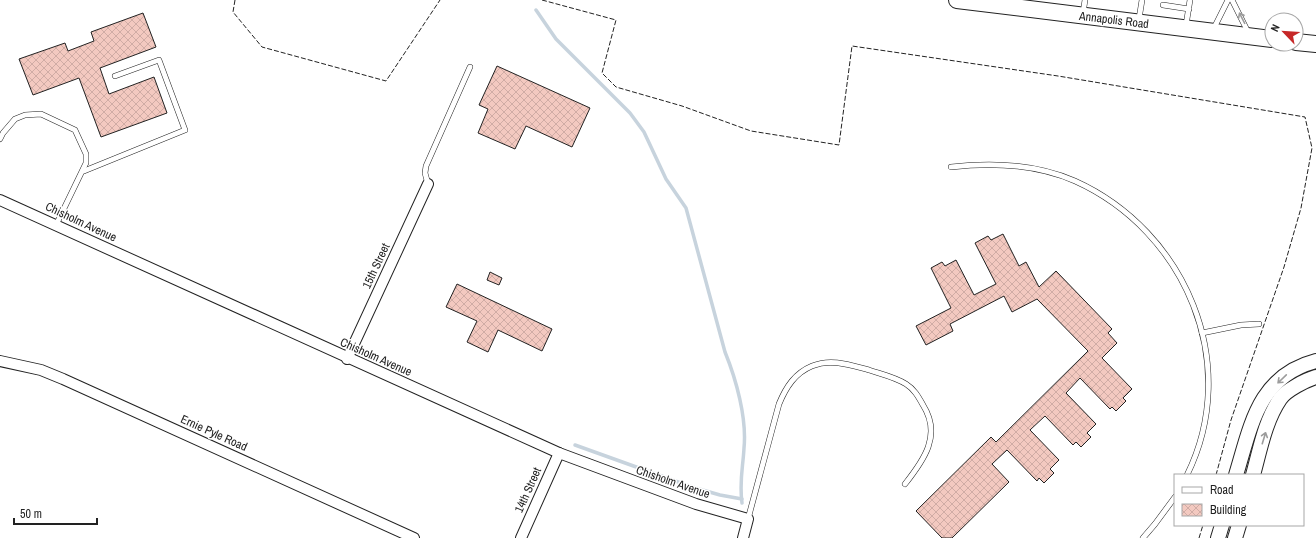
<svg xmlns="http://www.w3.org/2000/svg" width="1316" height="538" font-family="'Archivo Narrow',sans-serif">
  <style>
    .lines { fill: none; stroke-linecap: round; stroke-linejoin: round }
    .stream { stroke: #c7d3dd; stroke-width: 3.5 }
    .building { fill: url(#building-cross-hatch); stroke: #222 }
    .lane-casing { stroke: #222; stroke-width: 6 }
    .street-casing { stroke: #222; stroke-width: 12 }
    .secondary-casing { stroke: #222; stroke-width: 16 }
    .primary-casing { stroke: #222; stroke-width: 18 }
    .lane { stroke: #fff; stroke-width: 5 }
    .street { stroke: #fff; stroke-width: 10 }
    .secondary { stroke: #fff; stroke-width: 14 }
    .primary { stroke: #fff; stroke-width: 16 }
    .fence { stroke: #222; stroke-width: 1; stroke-dasharray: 5 2; stroke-linecap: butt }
    .oneway { stroke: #9c9c9c }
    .labels { text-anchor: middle; stroke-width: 3; stroke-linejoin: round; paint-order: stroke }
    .street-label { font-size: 12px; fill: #222; stroke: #fff }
  </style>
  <defs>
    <pattern id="building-cross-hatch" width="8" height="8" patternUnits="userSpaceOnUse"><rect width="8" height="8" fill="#f3c9c0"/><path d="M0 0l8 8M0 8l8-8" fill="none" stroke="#d0aca5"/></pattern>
  </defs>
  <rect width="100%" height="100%" fill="#fff"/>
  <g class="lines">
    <g class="stream">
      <path d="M536,10L556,39L630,113L644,132L666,179L686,208L725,352C736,379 747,418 744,448C743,468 739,481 742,503"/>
      <polyline points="575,445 692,487 720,495 742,499"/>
    </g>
  </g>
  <g class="building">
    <polygon points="143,13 156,47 100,68 109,94 154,77 167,113 101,137 79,78 33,95 19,59 65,43 68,51 94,41 91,32"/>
    <polygon points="497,66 590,108 572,147 526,126 515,149 478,133 488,109 479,105"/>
    <polygon points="1003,234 1019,266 1026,262 1039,287 1056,271 1112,329 1108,333 1117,343 1102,358 1132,389 1123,398 1126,401 1116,411 1112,407 1110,409 1080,378 1066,393 1096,424 1087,433 1091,437 1081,447 1076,442 1073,445 1045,416 1030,430 1059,460 1050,469 1054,473 1044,483 1039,478 1037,481 1007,450 992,464 1009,482 952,538 942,538 916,511 991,437 996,442 1088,351 1037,299 1012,312 1004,296 950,324 953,331 926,345 916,326 951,308 931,268 942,262 945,266 956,260 974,295 996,284 975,243 988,236 991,240"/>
    <polygon points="490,272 502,278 499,285 487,280"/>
    <polygon points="457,284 552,329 542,351 498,330 488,352 467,342 477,321 446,307"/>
  </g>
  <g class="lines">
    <g class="lane-casing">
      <g id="lane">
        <polyline points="1232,0 1249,34"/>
        <polyline points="1163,5 1189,9"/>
        <polyline points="1083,13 1085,0"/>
        <polyline points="1139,19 1142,0"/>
        <polyline points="1186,25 1190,0"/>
        <polyline points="1213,30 1228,0"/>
        <polyline points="0,139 3,133 15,119 25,115 41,114 75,130 86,154 86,163 56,225"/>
        <path d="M951,167C994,162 1036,164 1075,181C1186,231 1242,364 1187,475"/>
        <polyline points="84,171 185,130 159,60 115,76"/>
        <polyline points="428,184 425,173 426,166 470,67"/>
        <polyline points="1202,333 1241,325 1259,324"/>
        <path d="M748,519L779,404C786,387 795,373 812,366C831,358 850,365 869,370C881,374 895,377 906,384C914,389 918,396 923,405C942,435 924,460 905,484"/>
        <polyline points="1143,538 1155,524 1175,497"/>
      </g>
    </g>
    <g class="street-casing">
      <g id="street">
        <polyline points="0,200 559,453 696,504 748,519 743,538"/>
        <polyline points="347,359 428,184"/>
        <polyline points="0,361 41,370 63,379 414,538"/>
        <polyline points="521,538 559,453"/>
      </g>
    </g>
    <g class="secondary-casing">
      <g id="secondary">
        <path d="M1236,475C1251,426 1258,376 1316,361"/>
        <path d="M1253,475C1260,450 1265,421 1280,399C1286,390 1306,380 1316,377"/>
        <polyline points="1218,538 1222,525"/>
        <polyline points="1235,538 1239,525"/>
      </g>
    </g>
    <g class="primary-casing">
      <g id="primary">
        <polyline points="957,0 1272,39"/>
        <polyline points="1296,42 1316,44"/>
      </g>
    </g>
    <use href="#lane" class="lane"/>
    <use href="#street" class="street"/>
    <use href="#secondary" class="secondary"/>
    <use href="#primary" class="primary"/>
    <g class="fence">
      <polyline points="235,0 233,12 262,47 386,81 440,0"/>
      <polyline points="542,0 616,20 602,73 616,87 682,106 751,131 839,145 852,46 1058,76 1305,117 1312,148 1301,208 1284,267 1231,420 1216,475"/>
      <polyline points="1199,538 1203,525"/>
    </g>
  </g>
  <defs><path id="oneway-shaft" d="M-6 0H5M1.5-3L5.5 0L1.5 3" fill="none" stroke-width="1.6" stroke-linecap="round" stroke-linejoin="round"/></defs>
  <g class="oneway">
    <use href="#oneway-shaft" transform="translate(1242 18) rotate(-117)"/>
    <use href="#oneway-shaft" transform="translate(1282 379) rotate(136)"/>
    <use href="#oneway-shaft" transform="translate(1264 438) rotate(-73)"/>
  </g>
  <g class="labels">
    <g class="street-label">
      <text transform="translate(1114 20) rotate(7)" y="4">Annapolis Road</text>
      <text transform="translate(81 222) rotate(25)" y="4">Chisholm Avenue</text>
      <text transform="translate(376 266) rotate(-65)" y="4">15th Street</text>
      <text transform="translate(376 357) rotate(24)" y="4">Chisholm Avenue</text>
      <text transform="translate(214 433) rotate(24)" y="4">Ernie Pyle Road</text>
      <text transform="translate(673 482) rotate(19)" y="4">Chisholm Avenue</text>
      <text transform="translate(528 490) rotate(-66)" y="4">14th Street</text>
    </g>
  </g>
  <rect x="1174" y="474" width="130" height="52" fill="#ffffff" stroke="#a7a7a7"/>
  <rect x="1182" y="487" width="20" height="6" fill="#ffffff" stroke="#a7a7a7"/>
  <text x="1210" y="494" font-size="12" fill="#222222">Road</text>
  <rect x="1182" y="504" width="20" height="12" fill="url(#building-cross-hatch)" stroke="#a7a7a7"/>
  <text x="1210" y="514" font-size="12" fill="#222222">Building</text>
  <g transform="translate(1284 32) rotate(295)"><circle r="19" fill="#ffffff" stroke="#a7a7a7"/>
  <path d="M0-3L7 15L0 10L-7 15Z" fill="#c62828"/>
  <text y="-6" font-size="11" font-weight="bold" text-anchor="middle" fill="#222222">N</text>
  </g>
  <path d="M14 518v6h83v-6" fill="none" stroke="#222222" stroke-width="2"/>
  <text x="20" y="518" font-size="12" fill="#222222" stroke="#ffffff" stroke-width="3" paint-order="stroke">50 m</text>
</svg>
